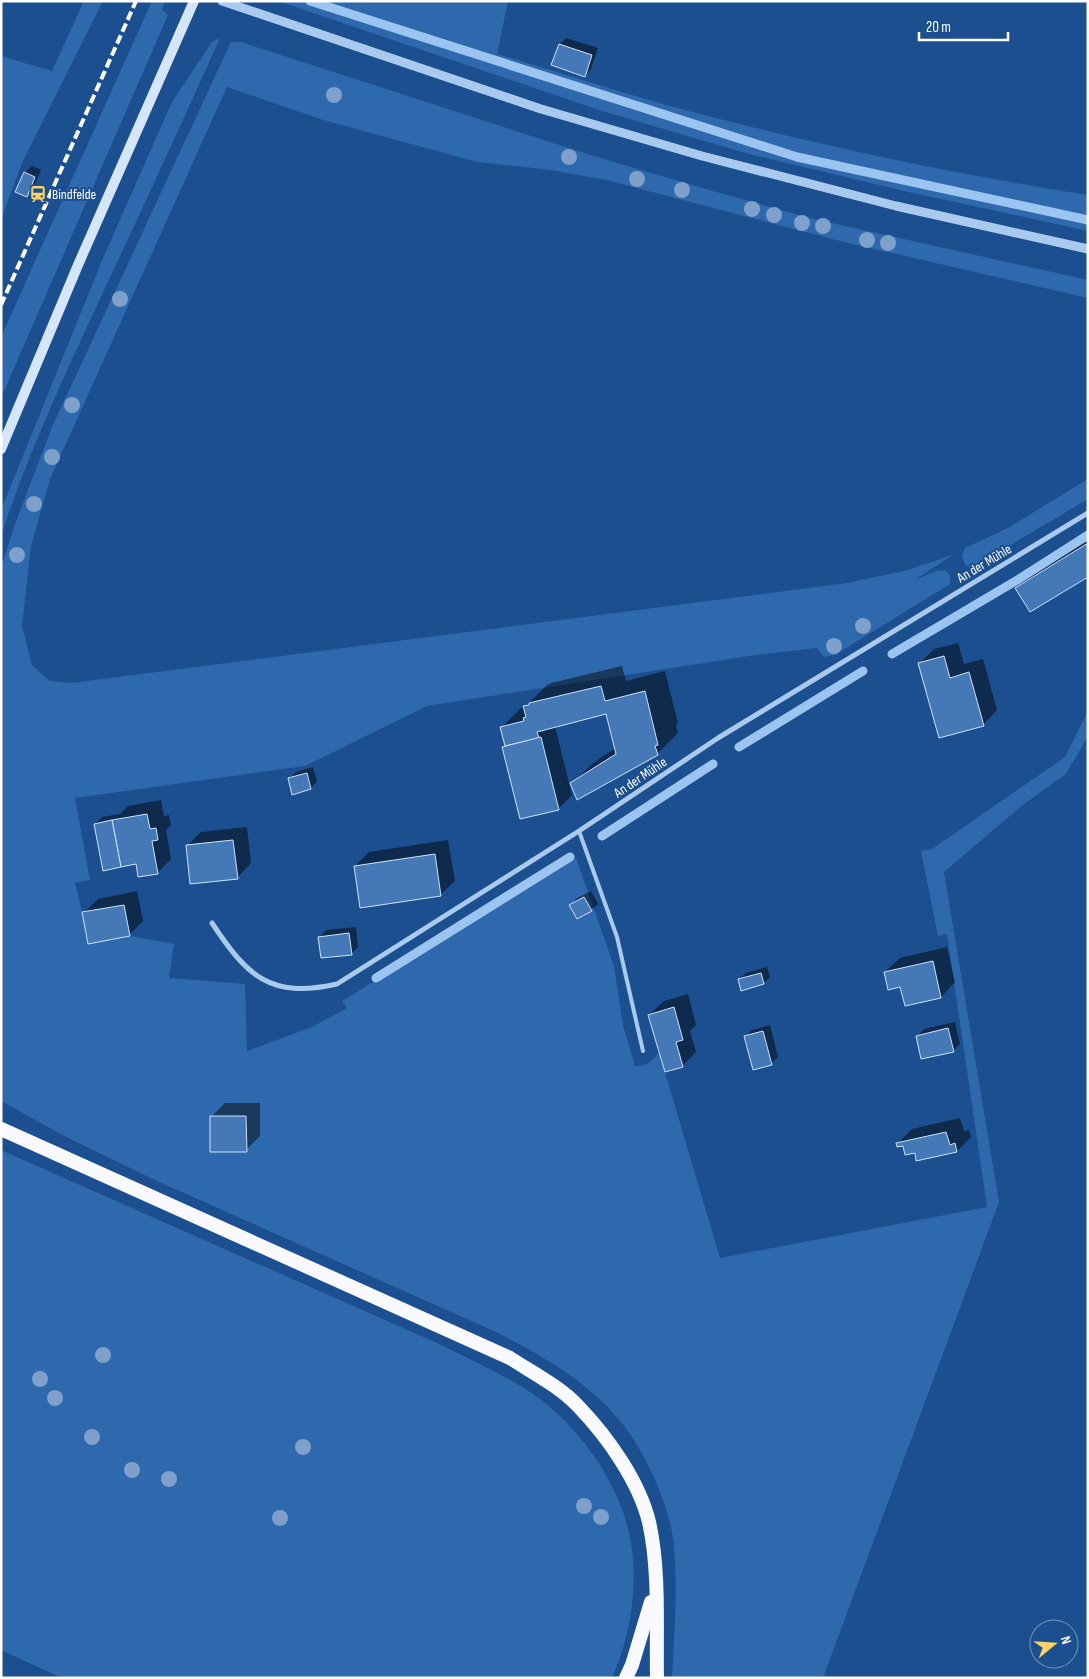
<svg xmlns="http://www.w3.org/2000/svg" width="1089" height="1679" font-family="'Sofia Sans Condensed',sans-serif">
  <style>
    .green { fill: #2e69ad }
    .shadow { fill: #0007 }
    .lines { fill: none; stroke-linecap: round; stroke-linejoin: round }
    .stream { stroke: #9cc4f0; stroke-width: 9 }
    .building { fill: #4478b7; stroke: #cfe3fa }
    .service { stroke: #a9c9ee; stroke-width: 4 }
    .minor { stroke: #a9c9ee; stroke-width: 5 }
    .tertiary { stroke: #a9c9ee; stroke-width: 9 }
    .secondary { stroke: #d6e6fa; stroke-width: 10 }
    .trunk { stroke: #f8faff; stroke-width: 14 }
    .rail { stroke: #fff; stroke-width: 4; stroke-dasharray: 9 4; stroke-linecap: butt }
    .tree { fill: #7ea0ca }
    .labels { text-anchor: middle; stroke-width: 4; stroke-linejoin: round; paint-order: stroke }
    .poi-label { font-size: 14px; fill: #fff; stroke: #1b4f8f; text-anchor: start }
    .street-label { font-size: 14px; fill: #fff; stroke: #1b4f8f }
  </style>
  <rect width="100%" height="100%" fill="#1b4f8f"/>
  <g class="green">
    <polygon points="84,1 103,1 22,163 1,219 1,56 52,71"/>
    <polygon points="152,1 165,1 162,10 168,15 1,398 1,337"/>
    <path d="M278,1H508L497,54C555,71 612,90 670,106C808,143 947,173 1088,195V231L904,191L749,154L602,111Z"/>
    <path d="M220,38C183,121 145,203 106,286C68,368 29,450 1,536V510L103,258L172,102L212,42Z"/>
    <path d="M231,42H241L587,154L699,187L809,218L1088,280V298L840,241L606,180L551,170L477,162L323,120L227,87L50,479L31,546L22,626L32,665L50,681L71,683L847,583L908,570L954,554L915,580L936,571L945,570L950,575V584L835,655L824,657L817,648L755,655L427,706L305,766L75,798L90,880L75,883L82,912L130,936L174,944L169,978L245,984L247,1051L312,1027L347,1008L342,1001L576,858L614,966L623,1025L635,1066C648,1066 652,1061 659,1052L720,1258L987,1207L947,934L938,936L921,851L932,849L1065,757L1088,711V736L1066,774L1024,804L944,872L999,1202L823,1678H672C674,1635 678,1591 674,1548C673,1527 664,1501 656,1482C647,1463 637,1442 624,1426C591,1383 543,1356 496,1332L157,1181L68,1138L1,1101V568L14,527L52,427Z"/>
    <polygon points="1088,479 1088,499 972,568 965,565 962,556 965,548 1008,528"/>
    <path d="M1,1150L437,1343C471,1360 509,1376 540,1399C582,1431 620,1485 630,1537C639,1582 631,1636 612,1678H62L1,1650Z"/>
  </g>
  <g class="shadow">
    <polygon points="566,38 598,48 591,69 585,75 560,44"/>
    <polygon points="32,166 41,170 33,189 26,195 25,172"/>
    <polygon points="1088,539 1088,575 1017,588 1031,574"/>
    <polygon points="958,643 964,664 983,659 997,710 983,725 920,663 934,649"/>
    <polygon points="622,666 626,681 665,671 678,723 676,726 678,733 657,754 572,784 593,763 616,748 607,713 555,726 572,795 558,809 504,747 506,745 501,728 522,707 526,706 546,686 551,683"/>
    <polygon points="313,767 317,781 311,788 289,779 296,772"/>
    <polygon points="161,800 164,816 169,815 171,825 166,830 171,859 157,873 137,863 95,824 102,817 120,814 128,806"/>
    <polygon points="247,827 251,863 237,878 187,846 201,832"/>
    <polygon points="448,840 455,881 440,895 355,866 369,852"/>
    <polygon points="137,891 143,921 129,935 84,913 98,899"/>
    <polygon points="591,891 598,904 591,910 571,905 577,898"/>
    <polygon points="356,927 358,947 351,954 320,937 326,930"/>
    <polygon points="947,947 955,982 941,997 906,1005 901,985 885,972 900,958"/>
    <polygon points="767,967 770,977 763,983 739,979 746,973"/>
    <polygon points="688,994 696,1025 690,1031 696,1052 682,1066 649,1015 664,1001"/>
    <polygon points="955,1022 960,1044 953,1051 918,1036 924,1029"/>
    <polygon points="770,1025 778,1057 771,1063 745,1037 752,1030"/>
    <polygon points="225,1103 260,1103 260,1136 246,1150 211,1117"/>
    <polygon points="960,1118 964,1131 969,1130 971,1137 957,1151 916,1151 898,1143 912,1129"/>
  </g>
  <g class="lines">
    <g class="stream">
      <polyline points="310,1 797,157 1088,220"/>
      <polyline points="892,654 1019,579 1088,535"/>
      <polyline points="739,747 863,671"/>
      <polyline points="602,836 713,764"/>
      <polyline points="376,978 570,857"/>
    </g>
  </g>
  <g class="building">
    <polygon points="559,44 592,55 585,77 551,65"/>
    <polygon points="24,172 35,177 27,197 15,192"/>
    <polygon points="1088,543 1088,577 1030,612 1015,588"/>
    <polygon points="944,656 950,678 969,672 984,726 939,738 918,663"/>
    <polygon points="601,686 605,701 645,691 658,745 655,746 658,755 577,800 570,783 616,754 606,714 537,732 539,738 505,746 500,727 524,721 523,718 526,717 523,706 529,705 529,703"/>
    <polygon points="541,737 559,810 520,819 502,747"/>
    <polygon points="307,773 311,789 292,795 288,778"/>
    <polygon points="147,814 150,829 156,828 158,840 152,841 158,874 138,877 136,864 121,867 112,820"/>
    <polygon points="112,820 121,867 103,871 94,824"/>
    <polygon points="233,840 238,879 190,884 186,845"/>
    <polygon points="435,854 441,896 360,908 354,866"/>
    <polygon points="584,897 592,911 577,919 569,905"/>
    <polygon points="124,905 130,936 88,944 82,912"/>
    <polygon points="349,933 352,955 321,958 318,937"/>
    <polygon points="933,961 941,998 905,1006 900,987 888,990 884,972"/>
    <polygon points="761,973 764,984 741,991 738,979"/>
    <polygon points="674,1007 683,1040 676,1042 683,1067 665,1072 648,1015"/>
    <polygon points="948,1028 954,1052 921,1059 916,1036"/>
    <polygon points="763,1031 772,1065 753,1070 744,1036"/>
    <polygon points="210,1116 246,1116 247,1152 210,1152"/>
    <polygon points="946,1132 950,1145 955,1143 957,1152 916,1161 915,1153 905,1155 903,1146 897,1147 896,1143"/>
  </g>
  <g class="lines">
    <polyline class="service" points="579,831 617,937 643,1051"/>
    <path class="minor" d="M212,923C247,976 270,999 337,984L579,831L718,738L1088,513"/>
    <polyline class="tertiary" points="222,1 541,109 702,156 896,206 1088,249"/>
    <polyline class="secondary" points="1,449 78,265 194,1"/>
    <g class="trunk">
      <path d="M1,1129L510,1358C533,1373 559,1386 578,1406C607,1436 639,1481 649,1522C660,1571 656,1628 657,1678"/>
      <polyline points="626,1678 632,1665 651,1602"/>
    </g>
    <polyline class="rail" points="1,305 136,1"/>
  </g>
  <g class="tree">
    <circle cx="334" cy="95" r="8"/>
    <circle cx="569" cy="157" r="8"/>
    <circle cx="637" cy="179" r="8"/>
    <circle cx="682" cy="190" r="8"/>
    <circle cx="752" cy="209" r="8"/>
    <circle cx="774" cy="215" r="8"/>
    <circle cx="802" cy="223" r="8"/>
    <circle cx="823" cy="226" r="8"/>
    <circle cx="867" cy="240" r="8"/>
    <circle cx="888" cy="243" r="8"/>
    <circle cx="120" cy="299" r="8"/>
    <circle cx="72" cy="405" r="8"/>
    <circle cx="52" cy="457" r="8"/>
    <circle cx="34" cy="504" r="8"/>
    <circle cx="17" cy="555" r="8"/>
    <circle cx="863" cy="626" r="8"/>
    <circle cx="834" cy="646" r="8"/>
    <circle cx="103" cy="1355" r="8"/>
    <circle cx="40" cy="1379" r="8"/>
    <circle cx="55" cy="1398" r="8"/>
    <circle cx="92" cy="1437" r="8"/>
    <circle cx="303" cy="1447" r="8"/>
    <circle cx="132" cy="1470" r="8"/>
    <circle cx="169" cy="1479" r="8"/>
    <circle cx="584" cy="1506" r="8"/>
    <circle cx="601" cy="1517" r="8"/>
    <circle cx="280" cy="1518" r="8"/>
  </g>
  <defs>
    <g id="station-bare" transform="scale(1.35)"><path d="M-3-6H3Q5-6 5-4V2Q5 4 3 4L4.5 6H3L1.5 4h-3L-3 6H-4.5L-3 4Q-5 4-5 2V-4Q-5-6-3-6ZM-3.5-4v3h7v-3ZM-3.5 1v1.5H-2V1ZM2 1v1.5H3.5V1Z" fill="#ffd166" stroke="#1b4f8f" stroke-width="2.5" paint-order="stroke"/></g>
  </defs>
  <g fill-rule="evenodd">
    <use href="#station-bare" x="38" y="194"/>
  </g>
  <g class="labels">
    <g class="poi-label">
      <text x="52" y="199">Bindfelde</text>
    </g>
    <g class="street-label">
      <text transform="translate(984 563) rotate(-31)" y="5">An der Mühle</text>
      <text transform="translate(640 777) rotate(-34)" y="5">An der Mühle</text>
    </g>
  </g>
  <rect width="1089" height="1679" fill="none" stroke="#ffffff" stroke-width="5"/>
  <g transform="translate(1054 1644) rotate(72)"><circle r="24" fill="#1b4f8f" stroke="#7695bc"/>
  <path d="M0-4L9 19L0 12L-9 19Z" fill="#ffd166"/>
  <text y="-8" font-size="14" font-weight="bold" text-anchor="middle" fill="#ffffff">N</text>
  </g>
  <path d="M919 32v8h89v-8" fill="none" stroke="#ffffff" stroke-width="2.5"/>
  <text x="926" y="32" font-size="15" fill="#ffffff" stroke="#1b4f8f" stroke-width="4" paint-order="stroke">20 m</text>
</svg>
